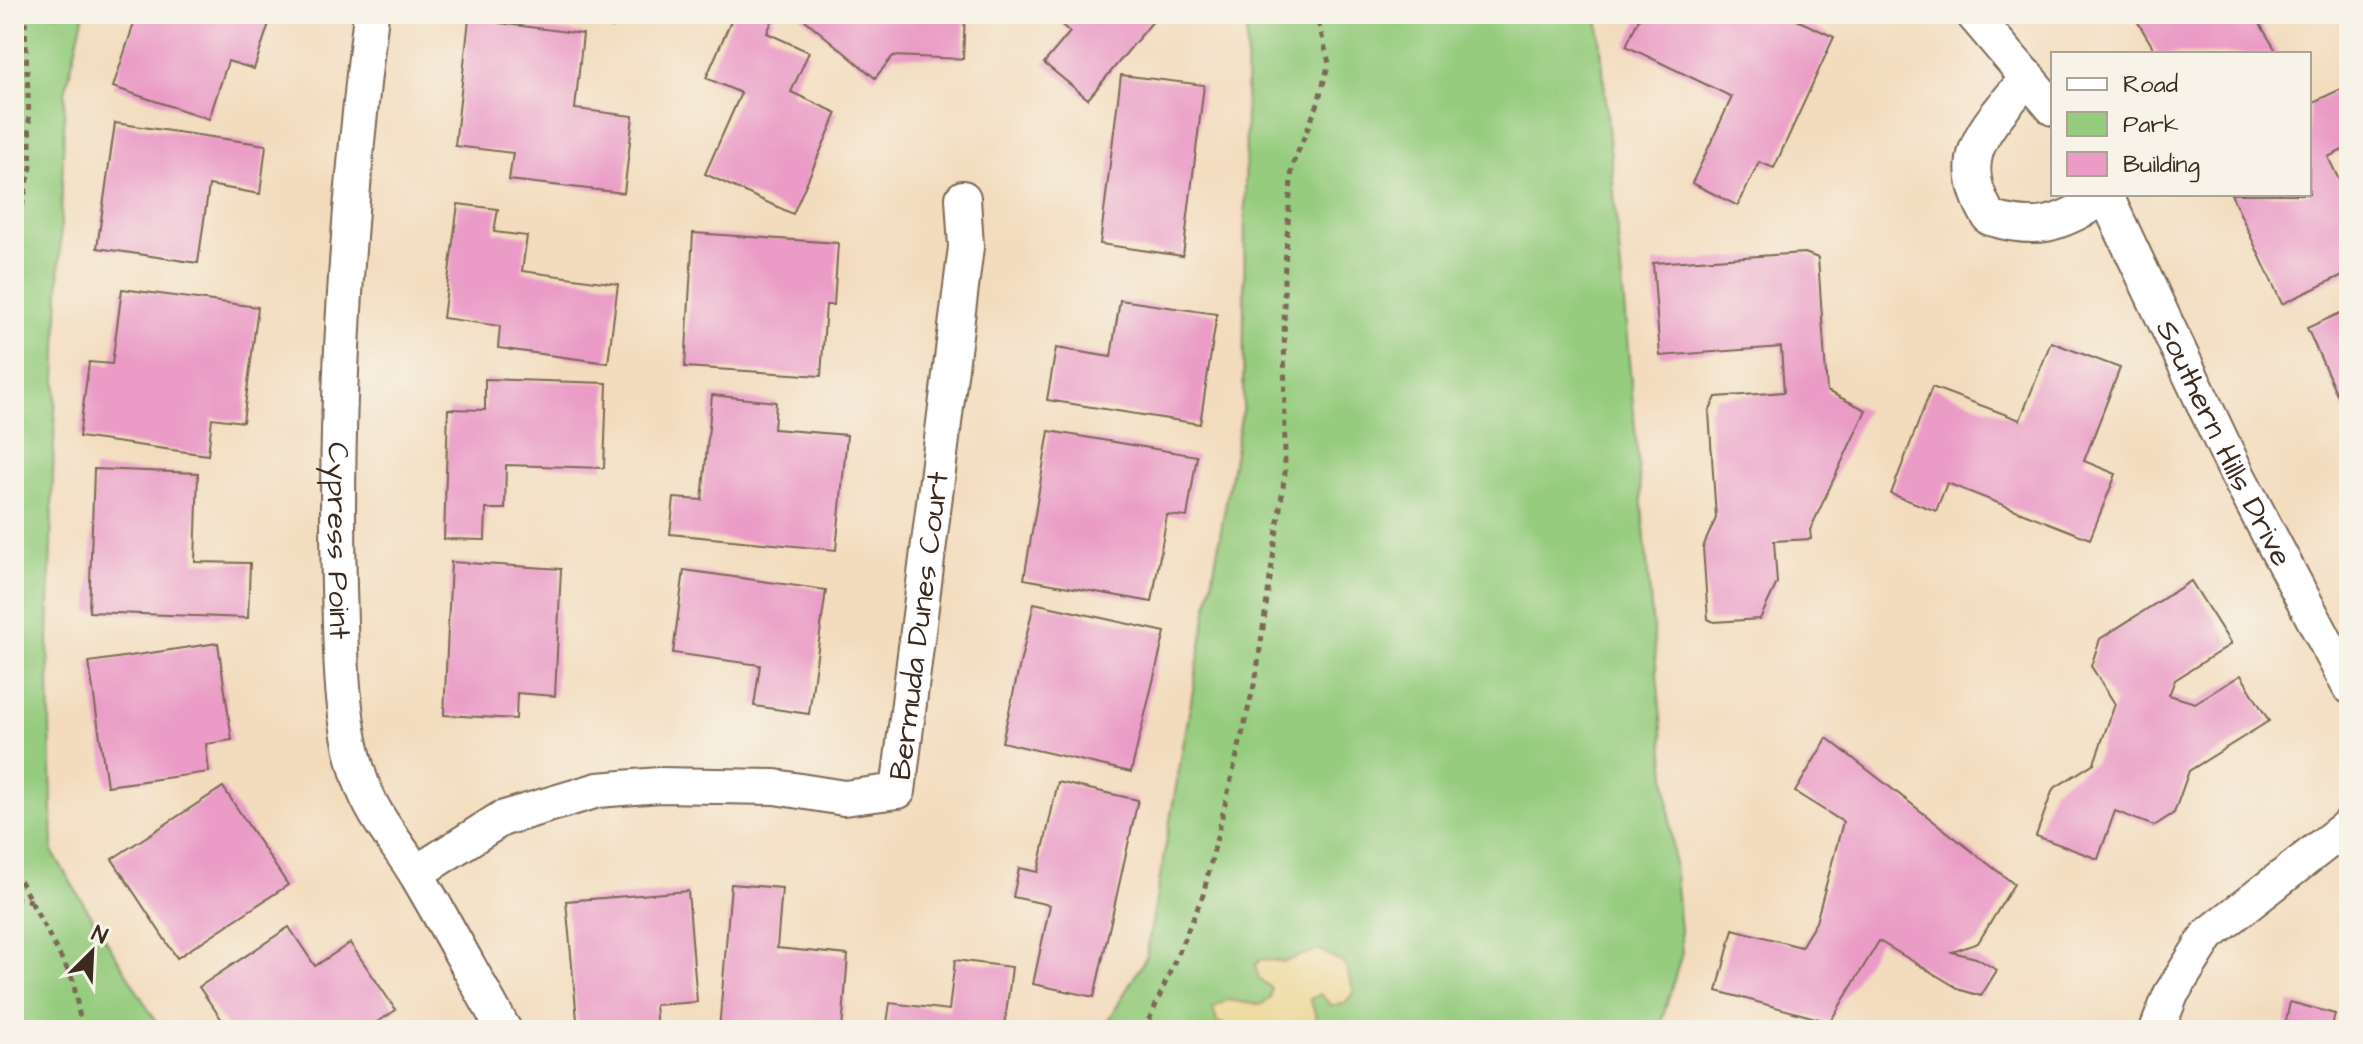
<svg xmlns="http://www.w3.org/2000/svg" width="2363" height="1044" font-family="'Architects Daughter',sans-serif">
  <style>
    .green { fill: #95cc7e; stroke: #687b4e; stroke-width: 2 }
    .sand { fill: #eeda9e; stroke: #94825e; stroke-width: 2 }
    .building { fill: #ea9bc6 }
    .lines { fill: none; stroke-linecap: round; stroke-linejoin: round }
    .street-casing { stroke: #7b6856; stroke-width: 38 }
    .path { stroke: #7b6856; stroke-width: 5; stroke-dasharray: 6 6; stroke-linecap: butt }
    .street { stroke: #fff; stroke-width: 34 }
    .labels { text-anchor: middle; stroke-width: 7; stroke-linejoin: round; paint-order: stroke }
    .street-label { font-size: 30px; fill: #3b2a1e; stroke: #f7f3e8 }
  </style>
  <rect width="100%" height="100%" fill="#f7f3e8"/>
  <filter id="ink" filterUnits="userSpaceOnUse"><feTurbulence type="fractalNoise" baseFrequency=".0125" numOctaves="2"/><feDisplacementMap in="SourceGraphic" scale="16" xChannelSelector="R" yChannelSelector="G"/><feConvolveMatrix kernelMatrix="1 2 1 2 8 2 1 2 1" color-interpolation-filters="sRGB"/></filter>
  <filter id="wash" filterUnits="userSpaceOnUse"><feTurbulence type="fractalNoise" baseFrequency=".006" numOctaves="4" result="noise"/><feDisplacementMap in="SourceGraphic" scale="32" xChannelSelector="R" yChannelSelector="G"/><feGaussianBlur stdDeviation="1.8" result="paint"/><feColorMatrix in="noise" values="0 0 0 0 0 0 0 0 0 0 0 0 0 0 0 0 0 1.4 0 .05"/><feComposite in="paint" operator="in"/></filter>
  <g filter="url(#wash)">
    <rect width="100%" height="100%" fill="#f3dcbd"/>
    <g class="green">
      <polygon points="14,14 84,14 65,93 48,636 53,853 161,1030 14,1030"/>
      <polygon points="1247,14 1598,14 1682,953 1659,1030 1103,1030 1146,957 1243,406"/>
    </g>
    <polygon class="sand" points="1319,949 1345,965 1354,992 1345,1003 1332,1006 1320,994 1310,999 1318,1022 1314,1030 1266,1030 1263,1026 1236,1030 1217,1022 1213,1008 1227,1000 1260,1005 1270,999 1271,988 1259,979 1255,965 1261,959 1284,962"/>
    <g id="blocks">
      <g class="building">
        <polygon points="137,14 272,14 254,69 228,61 209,119 113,87"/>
        <polygon points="576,14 617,14 612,28"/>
        <polygon points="734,14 775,14 767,33 809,52 791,92 837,113 793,214 705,174 741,93 706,78"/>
        <polygon points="798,14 862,14 878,18 878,14 965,14 963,59 893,56 875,78"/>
        <polygon points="1049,14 1159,14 1088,99 1044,63 1070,32"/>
        <polygon points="1641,14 1784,14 1834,37 1774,168 1759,162 1738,206 1692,183 1732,97 1626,46"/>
        <polygon points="2137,14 2254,14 2278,54 2157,54 2134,16"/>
        <polygon points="469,19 583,34 575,109 633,116 624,193 509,180 513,153 455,146"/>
        <polygon points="1121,75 1204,85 1183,256 1100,244"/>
        <polygon points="2341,89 2349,107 2349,147 2328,157 2349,201 2349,272 2282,304 2231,194 2309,194 2309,104"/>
        <polygon points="115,123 266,145 260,194 209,185 198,263 97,248"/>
        <polygon points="458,204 498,209 494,232 527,236 522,271 618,284 608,363 498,348 500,326 443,318"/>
        <polygon points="693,233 838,243 834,305 826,305 821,376 685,367"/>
        <polygon points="1805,253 1818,258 1827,391 1866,410 1810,530 1811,539 1774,541 1777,583 1760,619 1714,622 1708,619 1703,547 1716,518 1709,412 1716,397 1784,392 1781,347 1660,356 1653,263"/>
        <polygon points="122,289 258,307 243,422 212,418 208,455 79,437 89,362 112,364"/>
        <polygon points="1120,300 1217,314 1200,424 1047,400 1056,348 1111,357"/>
        <polygon points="2349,309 2349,421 2307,328"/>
        <polygon points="2051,342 2120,368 2084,461 2116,474 2090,539 1947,483 1936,511 1891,494 1932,387 2020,420"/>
        <polygon points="485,379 607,383 604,468 506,465 505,509 486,509 485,540 444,539 448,409 485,410"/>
        <polygon points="712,395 776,402 774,429 847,435 836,550 670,534 674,498 702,500"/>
        <polygon points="1049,431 1197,456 1187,517 1167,515 1152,602 1024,579"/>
        <polygon points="94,469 198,473 195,562 250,563 248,618 89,612"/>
        <polygon points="451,562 561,569 555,696 517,693 516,719 444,715"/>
        <polygon points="684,570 826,590 809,714 754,706 760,665 673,653"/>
        <polygon points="2191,581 2231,644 2175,680 2169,695 2195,703 2241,675 2269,721 2189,771 2174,813 2154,826 2115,811 2098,859 2036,836 2053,789 2094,763 2115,704 2091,666 2100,639"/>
        <polygon points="1034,603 1165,632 1131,772 1002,742"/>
        <polygon points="218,643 232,740 206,744 209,772 107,786 89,662"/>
        <polygon points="1827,738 2014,884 1978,943 1952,952 1976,958 1997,970 1981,996 1961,990 1879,941 1830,1022 1717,991 1733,929 1801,947 1816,922 1843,822 1795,792"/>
        <polygon points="1058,782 1138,800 1094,997 1033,984 1050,905 1013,897 1019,868 1038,872"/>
        <polygon points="223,787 288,885 177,958 112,859"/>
        <polygon points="731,884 782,888 777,948 848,955 842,1030 719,1030"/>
        <polygon points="688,891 697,1002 655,1005 657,1030 578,1030 566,901"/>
        <polygon points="289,927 315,966 350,943 396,1010 365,1030 229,1030 199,987"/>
        <polygon points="955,960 1012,967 1004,1030 886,1030 890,1003 949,1010"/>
        <polygon points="2290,1002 2335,1014 2331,1030 2284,1030"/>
      </g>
    </g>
  </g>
  <g filter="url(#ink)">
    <use href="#blocks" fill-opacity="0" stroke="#7b6856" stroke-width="2"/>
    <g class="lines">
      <g class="street-casing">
        <g id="street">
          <path id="s1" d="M371,14C348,203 334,396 339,587C341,649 340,719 360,779C373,818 398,843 418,877C448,928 475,979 504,1030"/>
          <polyline points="1973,14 2053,108"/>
          <path d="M2028,77C1989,126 1950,155 1990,218C2044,234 2059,222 2106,197"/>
          <path id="s2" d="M2105,194L2236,472L2349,686"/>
          <path id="s3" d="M416,873L501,819L598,790L659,785L775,787L844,798L898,791L966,247L963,198"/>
          <polyline points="2157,1030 2171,994 2208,935 2349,825"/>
        </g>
      </g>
      <g class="path">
        <polyline points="14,241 31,167 25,24 29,14"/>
        <polyline points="14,870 73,980 82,1030"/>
        <polyline points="14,898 32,901"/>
        <polyline points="1142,1030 1152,1014 1203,895 1256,677 1285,473 1284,279 1292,166 1317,106 1329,63 1316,14"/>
      </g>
      <use href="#street" class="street"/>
    </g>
  </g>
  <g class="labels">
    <g class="street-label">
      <text dy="10" stroke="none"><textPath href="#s2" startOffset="276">Southern Hills Drive</textPath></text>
      <text dy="10" stroke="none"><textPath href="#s1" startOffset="528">Cypress Point</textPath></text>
      <text dy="10" stroke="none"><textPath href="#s3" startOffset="670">Bermuda Dunes Court</textPath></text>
    </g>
  </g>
  <rect width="2363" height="1044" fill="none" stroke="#f7f3e8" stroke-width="48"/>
  <rect x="2051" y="52" width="260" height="144" fill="#f7f3e8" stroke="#aca397" stroke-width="2"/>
  <rect x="2067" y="78" width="40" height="12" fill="#ffffff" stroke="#aca397" stroke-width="2"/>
  <text x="2123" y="92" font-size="24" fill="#3b2a1e">Road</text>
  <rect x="2067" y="112" width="40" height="24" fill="#95cc7e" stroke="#aca397" stroke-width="2"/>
  <text x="2123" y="132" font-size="24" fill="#3b2a1e">Park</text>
  <rect x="2067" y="152" width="40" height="24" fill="#ea9bc6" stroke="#aca397" stroke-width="2"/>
  <text x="2123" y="172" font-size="24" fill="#3b2a1e">Building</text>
  <g transform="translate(92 952) rotate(24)" stroke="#f7f3e8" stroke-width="6" paint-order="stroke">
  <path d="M0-6L14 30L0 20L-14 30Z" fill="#3b2a1e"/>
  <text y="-12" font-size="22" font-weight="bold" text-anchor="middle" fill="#3b2a1e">N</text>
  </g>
</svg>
